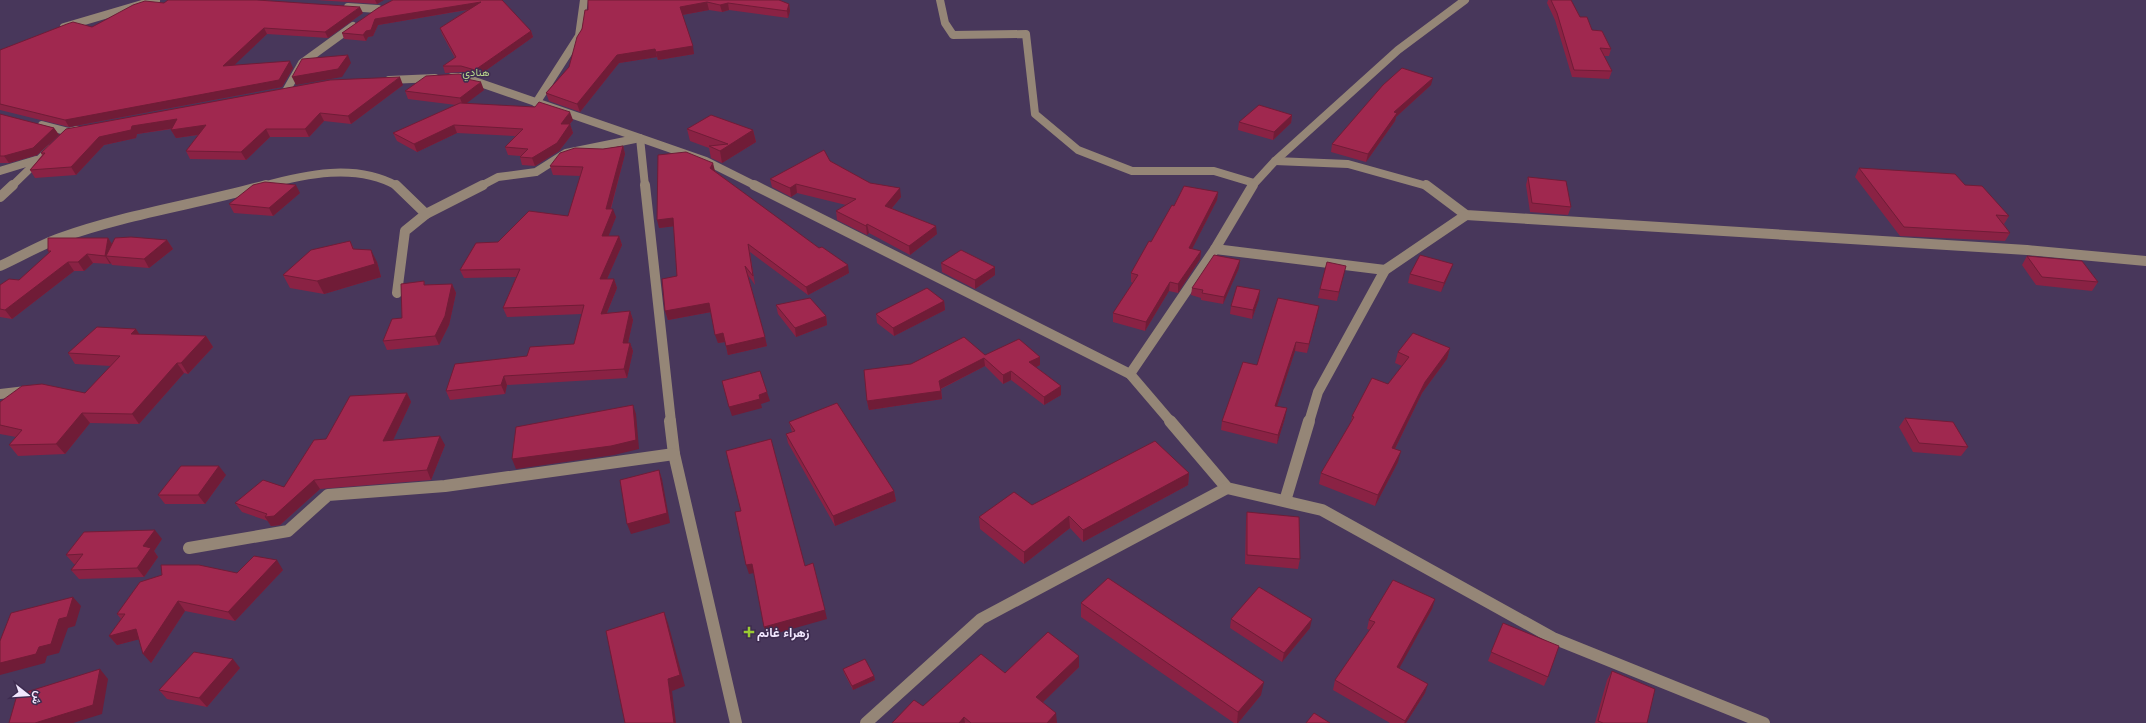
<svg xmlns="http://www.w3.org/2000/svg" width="2146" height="723" font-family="Montserrat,Vazirmatn,sans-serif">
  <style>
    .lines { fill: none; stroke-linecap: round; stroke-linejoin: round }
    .minor-far2 { stroke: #958677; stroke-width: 8 }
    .minor-far1 { stroke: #958677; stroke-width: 10 }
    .minor { stroke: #958677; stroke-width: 12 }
    .wall { fill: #8a2244 }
    .shaded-wall { fill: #701c37 }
    .building { fill: #a0284f; stroke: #701c37 }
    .poi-dot { fill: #9bcb33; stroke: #3e2c50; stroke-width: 1.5 }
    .labels { text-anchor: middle; stroke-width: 3; stroke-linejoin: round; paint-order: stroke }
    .far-quarter-label { font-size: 11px; fill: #b5d28a; stroke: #3e2c50 }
    .near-poi-label { font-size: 13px; font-weight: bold; fill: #f1e7fe; stroke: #3e2c50; text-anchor: start }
  </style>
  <rect width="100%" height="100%" fill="#48375b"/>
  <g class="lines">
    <g class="minor-far2">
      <polyline points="940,0 945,23 953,35 1026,34 1035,114 1078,150 1132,171 1214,171 1254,183"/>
      <polyline points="348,7 378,9"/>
      <polyline points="64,27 156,0"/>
      <polyline points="452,77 463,77 640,138 645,186"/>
      <polyline points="389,80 435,78"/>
      <polyline points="286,91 302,63 353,26"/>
      <polyline points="536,103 579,36 584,0"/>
      <polyline points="42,125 69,132 77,130"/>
      <polyline points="1275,161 1348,164 1427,186"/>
      <polyline points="0,171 36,160"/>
      <polyline points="12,186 50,149"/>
      <path d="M263,186C305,174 356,163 397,186"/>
      <polyline points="481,186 498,177 536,172 566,153 640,138 706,161 756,186"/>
      <polyline points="1252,186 1275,161 1398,50 1465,0"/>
    </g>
    <g class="minor-far1">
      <polyline points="396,185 426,214"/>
      <polyline points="645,185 671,422"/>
      <polyline points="754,185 1130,374 1171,422"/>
      <polyline points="1426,185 1466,215 2027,250 2146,261"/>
      <polyline points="0,197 13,185"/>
      <polyline points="1215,249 1385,270"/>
      <path d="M0,266C20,257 40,245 60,238C127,214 198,204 266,185"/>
      <polyline points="397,293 405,231 426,214 483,185"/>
      <polyline points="1130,374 1215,249 1253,185"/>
      <polyline points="0,394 26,391"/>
      <polyline points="1309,422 1318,392 1385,270 1466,215"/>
    </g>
    <g class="minor">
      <polyline points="670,421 674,454 736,723"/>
      <polyline points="1170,421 1227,488 1322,510 1553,638 1764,723"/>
      <polyline points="1285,501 1309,421"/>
      <polyline points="189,548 288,531 328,495 445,486 674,454"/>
      <polyline points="866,723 981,619 1227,488"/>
    </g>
  </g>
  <g class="wall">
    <polygon points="316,0 384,0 377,4"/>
    <polygon points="393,0 502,0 531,31 533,37 478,76 463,72 445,73 443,66 455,58 442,34 440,28 467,10 378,25 373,36 368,37 366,41 344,39 342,33"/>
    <polygon points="588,0 789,4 790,11 788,18 729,10 722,12 709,10 682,15 694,54 658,60 657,57 619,63 580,112 549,101 546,93 569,67 588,10"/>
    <polygon points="1548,0 1571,0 1580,17 1592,30 1611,49 1609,56 1604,56 1612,71 1609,79 1572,77 1555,20 1547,3"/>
    <polygon points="164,3 363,13 328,38 267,34 234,65 293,68 282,87 69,127 0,110 0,50 92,27"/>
    <polygon points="465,78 484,90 466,103 573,120 570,124 573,133 559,151 535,166 522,165 520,157 520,156 508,155 505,147 515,136 457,133 417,152 397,141 393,133 456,105 408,99 405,91"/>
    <polygon points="403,85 351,124 324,121 309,137 270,137 246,160 190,159 186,151 198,135 176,138 171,130 172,129 137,134 136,138 104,145 76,175 35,178 30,170 42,155 41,153 66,129"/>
    <polygon points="1431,85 1396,117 1395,121 1366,162 1331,152 1332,144"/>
    <polygon points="0,114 54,128 59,135 37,155 9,163 0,163"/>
    <polygon points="1292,115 1291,123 1273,140 1238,130 1239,122"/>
    <polygon points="687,129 753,130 756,142 722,163 711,158 709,148 690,141"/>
    <polygon points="623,146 625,154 611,209 616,217 608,236 619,236 622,245 607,279 614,279 617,288 607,313 630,311 633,320 628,343 630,343 633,351 627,378 507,385 505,394 450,400 446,391 527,356 574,344 582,314 507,317 503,308 516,277 464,278 460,270 498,242 568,216 581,176 553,175 550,166 603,149"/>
    <polygon points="830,161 870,183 901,197 892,208 937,234 910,255 869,233 867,235 837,220 836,211 846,205 797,193 791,197 772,187 770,179"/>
    <polygon points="1859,168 1965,185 2009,216 2004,224 2010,233 2005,241 1900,236 1855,177"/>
    <polygon points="715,171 849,273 808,295 750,252 755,285 748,275 767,346 728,355 725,342 718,343 711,312 668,320 665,311 677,276 674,226 659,228"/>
    <polygon points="1528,177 1571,207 1568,215 1530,212 1526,185"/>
    <polygon points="1218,192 1217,200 1192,249 1201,251 1200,259 1178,293 1169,291 1145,331 1113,322 1113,313 1133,283 1131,282 1131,273 1174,206"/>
    <polygon points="300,193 273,216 234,213 229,204"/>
    <polygon points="108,238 112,244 167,240 173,249 149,268 112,265 111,263 110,264 93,263 84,271 74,271 12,319 0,317 0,285 19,280 49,253 48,251"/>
    <polygon points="350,241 354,249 377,262 381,277 324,294 290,288 283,275"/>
    <polygon points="2027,256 2098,282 2092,291 2036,285 2022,265"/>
    <polygon points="941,263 995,267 995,275 975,289 942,272"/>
    <polygon points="1239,268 1223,304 1201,300 1201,298 1191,295 1192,288"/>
    <polygon points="1450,272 1441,292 1408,283 1410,274"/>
    <polygon points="1344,274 1337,301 1318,298 1320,289"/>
    <polygon points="424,281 425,285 452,284 456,293 449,325 439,345 387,350 383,341 402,318"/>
    <polygon points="1259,299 1252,319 1230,314 1231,306"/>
    <polygon points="944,301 945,310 894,336 877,323 876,314"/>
    <polygon points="776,305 826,316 827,325 796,337 778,314"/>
    <polygon points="1317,315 1307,353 1295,351 1277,406 1285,418 1277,444 1221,430 1222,421 1257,365"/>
    <polygon points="136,329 139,334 206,336 213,347 188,374 184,373 139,424 90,423 65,454 18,456 9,445 16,437 0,434 0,402 85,393 111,366 75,364 68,353"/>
    <polygon points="1450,348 1447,359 1422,393 1395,449 1398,462 1375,506 1319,484 1321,473 1351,422 1352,416 1388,384 1402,366 1395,363 1398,352"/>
    <polygon points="985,355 1040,357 1040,365 1036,367 1061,386 1061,395 1044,405 1011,380 1003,384 985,366 941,389 942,399 869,410 867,401"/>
    <polygon points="407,393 411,402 393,440 445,445 431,480 320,489 280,525 271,526 268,521 242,512 235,503 284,487 326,439"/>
    <polygon points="1905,418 1968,447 1961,456 1913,452 1899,427"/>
    <polygon points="789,422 894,491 896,501 835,526 788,443 786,434 792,432"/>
    <polygon points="1189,473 1188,485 1083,542 1070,528 1024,564 980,529 979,517 1032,505"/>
    <polygon points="226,475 205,504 165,504 158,495"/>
    <polygon points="1247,512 1300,559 1298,569 1245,564 1246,521"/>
    <polygon points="162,539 154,551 158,557 144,577 79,579 71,570 76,564 74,564 66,555"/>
    <polygon points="283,570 235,621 185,611 151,663 139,639 117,645 109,636 121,619 117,614 237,573"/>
    <polygon points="1435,599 1432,609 1399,668 1425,693 1406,723 1390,723 1333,690 1335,680 1370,630 1367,629 1369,620"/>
    <polygon points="1081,603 1261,695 1238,723 1234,723 1081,617"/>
    <polygon points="1231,619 1310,628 1282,662 1230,628"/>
    <polygon points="1503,623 1548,677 1544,686 1488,661"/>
    <polygon points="1079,656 1079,667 1043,702 1057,723 892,723 923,706 1005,673"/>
    <polygon points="240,668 207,707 167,699 159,690"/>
    <polygon points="843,669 874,676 875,680 853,690 844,673"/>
    <polygon points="1612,671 1647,723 1595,723 1607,680"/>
  </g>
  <g class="shaded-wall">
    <polygon points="375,0 384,0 377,4"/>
    <polygon points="481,2 483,7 378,25 373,36 368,37 366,41 363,35 375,19"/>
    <polygon points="707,2 709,10 682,15 680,7"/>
    <polygon points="728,3 729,10 722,12 720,5"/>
    <polygon points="789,4 790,11 788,18 787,11"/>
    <polygon points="360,7 363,13 328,38 325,32"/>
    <polygon points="264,28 267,34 226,73 223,66"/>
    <polygon points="531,31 533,37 478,76 475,70"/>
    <polygon points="693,46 694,54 658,60 656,52"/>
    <polygon points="655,49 657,57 619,63 580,112 577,104 617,55"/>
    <polygon points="348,55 351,63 342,77 296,85 292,77"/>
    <polygon points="290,61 293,68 282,87 69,127 65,120"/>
    <polygon points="400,77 403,85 351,124 348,116"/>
    <polygon points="1433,78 1431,85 1396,117 1395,121 1366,162 1368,154 1394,112"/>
    <polygon points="481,82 484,90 463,106 460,98"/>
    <polygon points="570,112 573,120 563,132 561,124"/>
    <polygon points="320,113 324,121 309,137 305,129"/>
    <polygon points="1292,115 1291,123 1273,140 1274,132"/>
    <polygon points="177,119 181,127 137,134 136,138 104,145 76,175 71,167 99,137 132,126"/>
    <polygon points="570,124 573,133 559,151 535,166 532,158"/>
    <polygon points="206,125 210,133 176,138 171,130"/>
    <polygon points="454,125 457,133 417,152 414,144"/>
    <polygon points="54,128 59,135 37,155 9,163 4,156"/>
    <polygon points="266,129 270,137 246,160 241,152"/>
    <polygon points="753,130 756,142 722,163 720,151"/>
    <polygon points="623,146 625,154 608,218 606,209"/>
    <polygon points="713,163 715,171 712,176 710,168"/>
    <polygon points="796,184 797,193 791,197 790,188"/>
    <polygon points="296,185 300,193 273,216 269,208"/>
    <polygon points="900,188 901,197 887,214 885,206"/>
    <polygon points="1218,192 1217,200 1188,257 1189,248"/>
    <polygon points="613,209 616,217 605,245 602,236"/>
    <polygon points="673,218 676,226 659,228 657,220"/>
    <polygon points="867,224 869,233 867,235 866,226"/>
    <polygon points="936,226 937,234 910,255 909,246"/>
    <polygon points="619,236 622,245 603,288 600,279"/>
    <polygon points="108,238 114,247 106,256 111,263 110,264 105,256"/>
    <polygon points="167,240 173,249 149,268 144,259"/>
    <polygon points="371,250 377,262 381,277 324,294 317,281"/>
    <polygon points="1201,251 1200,259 1178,293 1178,284"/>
    <polygon points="87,254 93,263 84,271 78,262"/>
    <polygon points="1240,260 1239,268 1223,304 1224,297"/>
    <polygon points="68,262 74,271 12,319 5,310"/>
    <polygon points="1453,264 1450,272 1441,292 1444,283"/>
    <polygon points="848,265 849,273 808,295 806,287"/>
    <polygon points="1346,266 1344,274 1337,301 1339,292"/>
    <polygon points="995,267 995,275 975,289 975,280"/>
    <polygon points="614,279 617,288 603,322 601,314"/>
    <polygon points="1170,282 1169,291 1145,331 1146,322"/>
    <polygon points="452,284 456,293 449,325 439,345 435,336"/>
    <polygon points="1260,290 1259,299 1252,319 1253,310"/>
    <polygon points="944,301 945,310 894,336 893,328"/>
    <polygon points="709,303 711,312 668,320 665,311"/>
    <polygon points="1319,306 1317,315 1307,353 1309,344"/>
    <polygon points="630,311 633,320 626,352 623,343"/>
    <polygon points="826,316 827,325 796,337 795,328"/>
    <polygon points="136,329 143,340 131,334"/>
    <polygon points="723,333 725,342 718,343 715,335"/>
    <polygon points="206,336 213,347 188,374 181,363"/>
    <polygon points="765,337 767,346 728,355 726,346"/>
    <polygon points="1296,342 1295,351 1274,415 1275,406"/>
    <polygon points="630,343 633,351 627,378 624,369"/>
    <polygon points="1450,348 1447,359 1422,393 1390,459 1392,448 1425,382"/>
    <polygon points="1040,357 1040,365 1029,371 1029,362"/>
    <polygon points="984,358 985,366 940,389 939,381"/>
    <polygon points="177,363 184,373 139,424 132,414"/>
    <polygon points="1011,371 1011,380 1003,384 1003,375"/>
    <polygon points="504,376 507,385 505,394 501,385"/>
    <polygon points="1061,386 1061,395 1044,405 1044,397"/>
    <polygon points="941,391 942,399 869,410 867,401"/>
    <polygon points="767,392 770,401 761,404 762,408 732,416 729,407"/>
    <polygon points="407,393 411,402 388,451 383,441"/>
    <polygon points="633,405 636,414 639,449 614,455 516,469 512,459"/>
    <polygon points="1287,408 1285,418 1277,444 1278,435"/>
    <polygon points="82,413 90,423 65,454 56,444"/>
    <polygon points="440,436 445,445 431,480 427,470"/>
    <polygon points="1401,451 1398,462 1375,506 1378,495"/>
    <polygon points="219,466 226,475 205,504 198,495"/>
    <polygon points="659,470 662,479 670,523 631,534 627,524"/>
    <polygon points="1189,473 1188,485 1083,542 1083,530"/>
    <polygon points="314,480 320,489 280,525 271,526 265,517"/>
    <polygon points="894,491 896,501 835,526 833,516"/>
    <polygon points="1069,516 1070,528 1024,564 1024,552"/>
    <polygon points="155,530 162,539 154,551 158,557 144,577 137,568 143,546"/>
    <polygon points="277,560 283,570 235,621 228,612"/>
    <polygon points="752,564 754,573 749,574 746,565"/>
    <polygon points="73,597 81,606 75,626 68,628 59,653 47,656 45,663 0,675 0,663 59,619"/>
    <polygon points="1435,599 1432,609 1395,676 1397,667"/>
    <polygon points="178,601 185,611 151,663 143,654"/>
    <polygon points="825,610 827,619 767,636 764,627"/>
    <polygon points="664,612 668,623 685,686 672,691 676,723 674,723 668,679"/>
    <polygon points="1312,619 1310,628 1282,662 1284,653"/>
    <polygon points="136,629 144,638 117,645 109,636"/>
    <polygon points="1079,656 1079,667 1036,709 1036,697"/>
    <polygon points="233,659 240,668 207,707 199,698"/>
    <polygon points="100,669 108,679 102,714 73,723 35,723"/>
    <polygon points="874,676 875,680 853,690 852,686"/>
    <polygon points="1264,682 1261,695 1238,723 1237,723 1238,712"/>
    <polygon points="1428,684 1425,693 1406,723 1404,723"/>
    <polygon points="1056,713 1057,723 1047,723"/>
    <polygon points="964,717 965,723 959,723"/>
  </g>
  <g class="building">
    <polygon points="168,0 257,0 360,7 325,32 264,28 223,66 290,61 279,80 65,120 0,104 0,50 67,24 73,22 92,27 133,5 145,1 164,3"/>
    <polygon points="393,0 502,0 531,31 475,70 461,66 443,66 456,57 440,28 481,2 375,19 371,30 366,31 363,35 342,33 378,8"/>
    <polygon points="588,0 779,0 789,4 787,11 728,3 720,5 707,2 680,7 693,46 656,52 655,49 617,55 577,104 546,93 569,67 577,37 582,29 585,10 588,10"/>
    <polygon points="1551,0 1571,0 1580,17 1587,17 1592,30 1602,31 1611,49 1600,48 1612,71 1574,70 1557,13"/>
    <polygon points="348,55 338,69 292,77 302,59"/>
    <polygon points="1402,68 1433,78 1394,112 1397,113 1368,154 1332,144 1383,85"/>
    <polygon points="459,74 464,76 462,78 481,82 460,98 405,91 426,76"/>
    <polygon points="400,77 348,116 320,113 305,129 266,129 241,152 186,151 206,125 171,130 177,119 132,126 131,130 99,137 71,167 30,170 45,153 41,153 66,129 330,80"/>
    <polygon points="539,102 570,112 561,124 570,124 557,143 532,158 520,157 528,149 505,147 523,129 454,125 414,144 393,133 460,103 535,107"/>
    <polygon points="1259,105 1292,115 1274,132 1239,122"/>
    <polygon points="0,114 54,128 33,148 4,156 0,156"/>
    <polygon points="711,115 753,130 720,151 709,146 728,144 687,129"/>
    <polygon points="623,146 606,209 613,209 602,236 619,236 600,279 614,279 601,314 630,311 623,343 630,343 624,369 504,376 501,385 446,391 455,364 527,356 530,347 574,344 584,305 503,308 520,269 460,270 476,243 498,242 529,211 568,216 583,167 550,166 560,153 575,148 603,149"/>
    <polygon points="824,150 830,161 870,183 900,188 885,206 936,226 909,246 867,224 866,226 836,211 856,199 796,184 790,188 770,179"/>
    <polygon points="686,152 713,163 710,168 819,248 822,247 848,265 806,287 748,244 753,276 745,266 765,337 726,346 723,333 715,335 709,303 665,311 662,279 677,276 673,218 657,220 658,155"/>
    <polygon points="1859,168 1955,174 1965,185 1982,186 2009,216 1996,215 2010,233 1904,227"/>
    <polygon points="1528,177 1566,181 1571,207 1532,203"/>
    <polygon points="265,182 296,185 269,208 229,204 253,185"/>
    <polygon points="1184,186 1218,192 1189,248 1201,251 1178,284 1170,282 1146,322 1113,313 1138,275 1131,273 1149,241 1151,242 1172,205 1174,206"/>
    <polygon points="131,237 167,240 144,259 106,256 115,238"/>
    <polygon points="48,238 108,238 105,256 87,254 78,262 68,262 5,310 0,309 0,285 9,279 19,280 51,251 48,251"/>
    <polygon points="350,241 353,249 371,250 375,264 317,281 283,275 311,250"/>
    <polygon points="961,250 995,267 975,280 941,263"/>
    <polygon points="1214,255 1240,260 1224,297 1202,293 1203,290 1192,288"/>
    <polygon points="1420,255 1453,264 1444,283 1410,274"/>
    <polygon points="2027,256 2082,261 2098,282 2042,277"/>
    <polygon points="1327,262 1346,266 1339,292 1320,289"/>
    <polygon points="424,281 424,285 452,284 445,316 435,336 383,341 392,319 402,318 401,284"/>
    <polygon points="1237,286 1260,290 1253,310 1231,306"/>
    <polygon points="927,288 944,301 893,328 876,314"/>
    <polygon points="810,298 826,316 795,328 776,305"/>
    <polygon points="1278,298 1319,306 1309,344 1296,342 1275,406 1287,408 1278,435 1222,421 1243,362 1257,365"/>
    <polygon points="97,327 136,329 131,334 206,336 181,363 177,363 132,414 82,413 56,444 9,445 22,430 0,425 0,402 22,386 42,384 85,393 120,356 68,353"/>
    <polygon points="1413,333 1450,348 1425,382 1392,448 1401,451 1378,495 1321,473 1354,417 1352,416 1372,378 1388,384 1409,357 1398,352"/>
    <polygon points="964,337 985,355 1019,339 1040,357 1029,362 1061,386 1044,397 1011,371 1003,375 984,358 939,381 941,391 867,401 864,370 911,364"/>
    <polygon points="760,371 767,392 759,395 760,399 729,407 722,381"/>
    <polygon points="407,393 383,441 440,436 427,470 314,480 274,516 265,517 267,514 235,503 263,480 284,487 314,440 326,439 350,396"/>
    <polygon points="837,403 894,491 833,516 786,434 795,431 789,422"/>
    <polygon points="633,405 636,440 611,446 512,459 516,427"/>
    <polygon points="1905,418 1953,422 1968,447 1919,443"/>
    <polygon points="771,439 805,566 813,563 825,610 764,627 752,564 746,565 735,512 741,511 726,451"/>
    <polygon points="1155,441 1189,473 1083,530 1069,516 1024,552 979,517 1014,492 1032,505"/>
    <polygon points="181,466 219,466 198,495 158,495"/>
    <polygon points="659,470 667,513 627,524 620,480"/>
    <polygon points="1247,512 1299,517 1300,559 1247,555"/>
    <polygon points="155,530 143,546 151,548 137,568 71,570 83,554 66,555 84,532"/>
    <polygon points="254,556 277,560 228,612 178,601 143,654 136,629 109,636 125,614 117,614 140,582 162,575 161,565 199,565 237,573"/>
    <polygon points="1108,578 1264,682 1238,712 1081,603"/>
    <polygon points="1393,580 1435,599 1397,667 1428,684 1405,721 1335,680 1375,622 1369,620"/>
    <polygon points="1259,587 1312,619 1284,653 1231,619"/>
    <polygon points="73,597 67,617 59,619 51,644 39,647 36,654 0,663 0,641 11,613"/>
    <polygon points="664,612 680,675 668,679 674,723 625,723 606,631"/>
    <polygon points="1503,623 1559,646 1548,677 1491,652"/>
    <polygon points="1048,632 1079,656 1036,697 1056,713 1047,723 971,723 964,717 959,723 892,723 914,700 923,706 981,654 1005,673"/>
    <polygon points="194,652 233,659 199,698 159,690"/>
    <polygon points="865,659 874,676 852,686 843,669"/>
    <polygon points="100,669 93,705 35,723 9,723 17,695"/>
    <polygon points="1612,671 1655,689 1647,723 1603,723 1598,721"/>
    <polygon points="1314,713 1330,723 1306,723"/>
  </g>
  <path class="poi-dot" d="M747 626h4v4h4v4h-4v4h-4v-4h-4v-4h4z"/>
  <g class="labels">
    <g class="far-quarter-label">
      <text x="476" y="76">هنادي</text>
    </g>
    <g class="near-poi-label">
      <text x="757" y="637">زهراء غانم</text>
    </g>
  </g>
  <g transform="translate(28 695) rotate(107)" stroke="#3e2c50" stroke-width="3" paint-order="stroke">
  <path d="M0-3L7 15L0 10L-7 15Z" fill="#f1e7fe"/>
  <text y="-6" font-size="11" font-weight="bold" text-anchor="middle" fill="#f1e7fe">ش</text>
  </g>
</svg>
